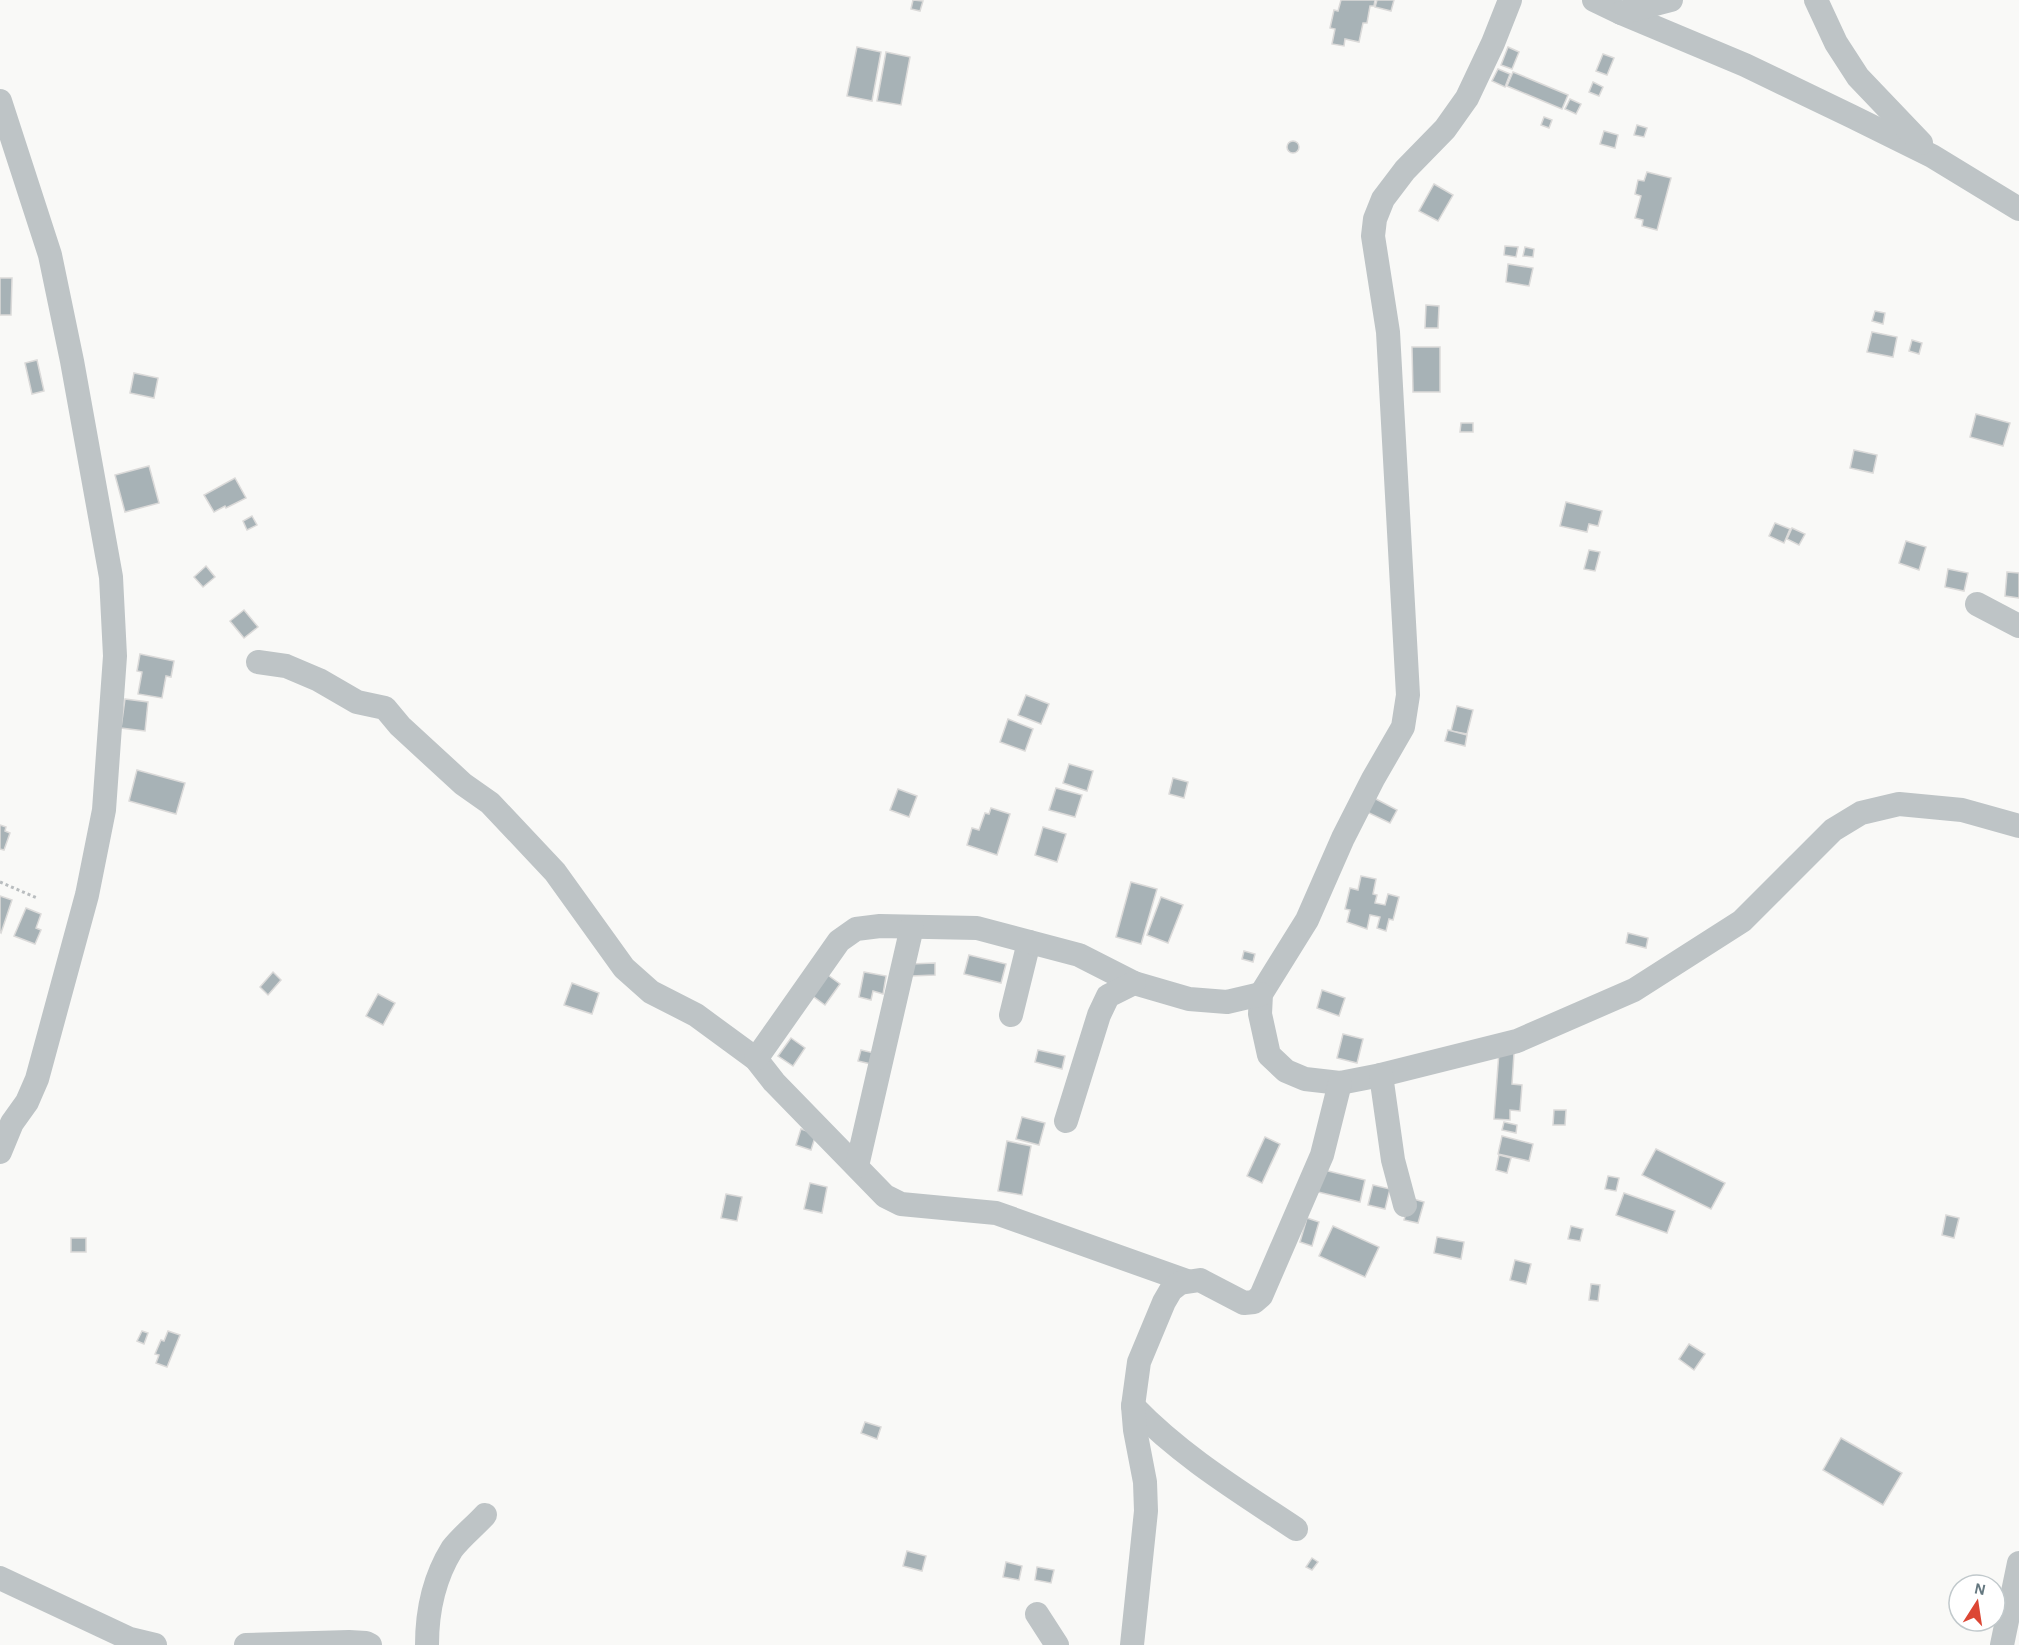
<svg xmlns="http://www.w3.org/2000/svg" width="2019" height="1645" font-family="'Alegreya Sans',sans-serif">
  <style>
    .building { fill: #a7b2b6; stroke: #dbdad9; stroke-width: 1.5 }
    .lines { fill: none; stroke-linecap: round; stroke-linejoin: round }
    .path { stroke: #b9bdbf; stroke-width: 3; stroke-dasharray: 3 3; stroke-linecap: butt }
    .minor { stroke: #bec4c6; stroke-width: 24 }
  </style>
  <rect width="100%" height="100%" fill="#f9f9f7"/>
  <g class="building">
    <polygon points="913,0 923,1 920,11 911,9"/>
    <polygon points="1341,0 1375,0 1374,6 1370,6 1367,23 1363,23 1359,42 1345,39 1344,46 1332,44 1335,29 1330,28 1334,10 1338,11"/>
    <polygon points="1377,0 1394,0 1391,11 1375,7"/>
    <polygon points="857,47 881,52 872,101 847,96"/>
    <polygon points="1508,47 1519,52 1512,69 1501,65"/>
    <polygon points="886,52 910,57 901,105 877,101"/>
    <polygon points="1603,54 1614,58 1607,75 1596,71"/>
    <polygon points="1498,69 1510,74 1505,87 1492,81"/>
    <polygon points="1513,72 1568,95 1562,109 1507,86"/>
    <polygon points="1593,82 1603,87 1599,96 1589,92"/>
    <polygon points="1570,99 1581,104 1576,114 1565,109"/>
    <polygon points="1544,117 1552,120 1549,128 1541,125"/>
    <polygon points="1637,125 1647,128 1644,137 1634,135"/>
    <polygon points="1604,131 1618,135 1615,148 1600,144"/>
    <circle cx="1293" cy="147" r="6"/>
    <polygon points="1647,172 1671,178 1657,230 1642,226 1643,220 1635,218 1641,196 1635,194 1638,180 1644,181"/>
    <polygon points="1434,184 1453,195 1438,221 1419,211"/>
    <polygon points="1505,246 1518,247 1516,257 1504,255"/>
    <polygon points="1525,247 1534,249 1533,257 1523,256"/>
    <polygon points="1508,264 1533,268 1529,286 1506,282"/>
    <polygon points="0,278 12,278 11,315 0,315"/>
    <polygon points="1426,305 1439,306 1438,328 1425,328"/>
    <polygon points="1875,311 1885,313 1883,324 1872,321"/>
    <polygon points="1872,332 1897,337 1893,357 1867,352"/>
    <polygon points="1912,340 1922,343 1919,354 1909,351"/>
    <polygon points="1412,347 1440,347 1440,392 1413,392"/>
    <polygon points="37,360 44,391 32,394 25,363"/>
    <polygon points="134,373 158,378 154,398 130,393"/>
    <polygon points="1976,414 2010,423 2003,446 1970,437"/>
    <polygon points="1461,423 1473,423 1473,432 1460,432"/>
    <polygon points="1854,450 1877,455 1873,473 1850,468"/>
    <polygon points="149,466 159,503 125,512 115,475"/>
    <polygon points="235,478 246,498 226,508 225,506 214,512 204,495"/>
    <polygon points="1566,502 1602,511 1598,526 1589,524 1587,532 1560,526"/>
    <polygon points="252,516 257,525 247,530 243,521"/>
    <polygon points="1775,523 1790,529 1784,543 1769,536"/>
    <polygon points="1792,528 1805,534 1799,545 1787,539"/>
    <polygon points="1906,541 1926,547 1919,570 1899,563"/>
    <polygon points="1589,550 1600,552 1595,571 1584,569"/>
    <polygon points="206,566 215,577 203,587 194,577"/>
    <polygon points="1948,569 1968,573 1964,591 1945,587"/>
    <polygon points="2007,572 2019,573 2019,598 2005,596"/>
    <polygon points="244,610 258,627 244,638 230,621"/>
    <polygon points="140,654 174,661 171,677 166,676 162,698 138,694 142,672 137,671"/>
    <polygon points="1026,695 1049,704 1041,724 1018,715"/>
    <polygon points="125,699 148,702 145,731 121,728"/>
    <polygon points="1457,706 1473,710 1467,734 1451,731"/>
    <polygon points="1008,719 1033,729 1025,751 1000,742"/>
    <polygon points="1448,730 1467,735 1465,746 1445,741"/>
    <polygon points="1069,764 1093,771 1087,791 1063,783"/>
    <polygon points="137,770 185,783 176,814 129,801"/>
    <polygon points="1173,778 1188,782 1184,798 1169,794"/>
    <polygon points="1056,788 1082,795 1075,817 1049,810"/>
    <polygon points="898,789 917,796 909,817 890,810"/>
    <polygon points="1374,798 1397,810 1390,823 1367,812"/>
    <polygon points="991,808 1010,814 997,855 967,845 972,828 979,830 985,813 989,814"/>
    <polygon points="0,825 6,827 5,831 10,833 4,850 0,849"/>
    <polygon points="1043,827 1066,834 1057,862 1035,855"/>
    <polygon points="1361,876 1376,879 1373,894 1377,895 1375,903 1385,905 1388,894 1399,897 1393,920 1389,919 1386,931 1377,928 1380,917 1370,915 1367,929 1347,922 1350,910 1345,909 1350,888 1358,890"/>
    <polygon points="1131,882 1157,889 1141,944 1116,937"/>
    <polygon points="0,896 12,900 1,933 0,932"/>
    <polygon points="1161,897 1183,905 1168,943 1147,935"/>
    <polygon points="26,908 41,914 36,928 41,930 35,944 14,936"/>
    <polygon points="1628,933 1648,938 1646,948 1626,943"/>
    <polygon points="1244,951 1255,954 1253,962 1242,959"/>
    <polygon points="969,955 1006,964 1001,983 964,974"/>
    <polygon points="935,963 935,975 911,976 910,964"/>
    <polygon points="273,972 281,980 268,995 260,987"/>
    <polygon points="864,972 886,976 883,994 873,991 871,1000 859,997"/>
    <polygon points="825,973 840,984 825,1005 810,994"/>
    <polygon points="572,983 599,993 592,1014 564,1005"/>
    <polygon points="1322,990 1345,998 1339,1016 1317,1008"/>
    <polygon points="378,994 395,1003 383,1025 366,1016"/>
    <polygon points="1343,1034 1363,1039 1357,1063 1337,1058"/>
    <polygon points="791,1038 805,1048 793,1066 778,1056"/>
    <polygon points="861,1050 874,1053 871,1064 858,1061"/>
    <polygon points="1038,1050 1065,1056 1062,1069 1035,1062"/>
    <polygon points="1499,1052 1514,1053 1512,1084 1522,1085 1520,1111 1510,1110 1510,1120 1494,1119"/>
    <polygon points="1554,1110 1566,1110 1565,1125 1553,1125"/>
    <polygon points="1022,1117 1045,1123 1039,1145 1016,1139"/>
    <polygon points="1504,1122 1517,1125 1516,1133 1502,1130"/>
    <polygon points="801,1129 816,1134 811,1150 796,1145"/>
    <polygon points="1502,1136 1533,1144 1529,1161 1498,1154"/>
    <polygon points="1265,1137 1280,1144 1262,1183 1247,1176"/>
    <polygon points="1007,1141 1031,1146 1022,1195 998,1191"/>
    <polygon points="1656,1149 1725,1183 1711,1209 1642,1175"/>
    <polygon points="1499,1155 1511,1158 1507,1173 1496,1170"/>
    <polygon points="1324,1170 1365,1180 1360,1202 1318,1192"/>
    <polygon points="1608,1176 1619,1178 1616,1191 1605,1189"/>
    <polygon points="810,1183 827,1187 822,1213 804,1209"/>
    <polygon points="1373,1185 1390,1189 1385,1209 1368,1205"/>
    <polygon points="1624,1193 1675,1211 1667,1233 1616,1215"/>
    <polygon points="726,1194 742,1197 737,1221 721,1218"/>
    <polygon points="1410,1198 1424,1202 1418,1223 1404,1220"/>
    <polygon points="1946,1215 1959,1218 1954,1238 1942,1235"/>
    <polygon points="1307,1218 1319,1222 1312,1246 1300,1242"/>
    <polygon points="1333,1226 1379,1247 1365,1277 1319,1256"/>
    <polygon points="1571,1226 1583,1229 1580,1241 1568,1239"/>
    <polygon points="1437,1237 1464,1242 1461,1259 1434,1253"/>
    <rect x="71" y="1238" width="15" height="14"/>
    <polygon points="1515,1260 1531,1264 1526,1284 1510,1280"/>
    <polygon points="1591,1284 1600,1285 1598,1301 1589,1300"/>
    <polygon points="142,1331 148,1333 144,1344 137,1341"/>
    <polygon points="168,1331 180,1335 167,1367 156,1363 159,1355 155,1354 161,1340 164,1341"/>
    <polygon points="1689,1344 1705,1354 1694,1370 1679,1359"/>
    <polygon points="865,1422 881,1427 877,1439 861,1433"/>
    <polygon points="1841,1438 1902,1473 1883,1505 1823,1470"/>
    <polygon points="907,1551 926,1556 922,1571 903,1566"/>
    <polygon points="1312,1558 1318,1562 1312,1570 1306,1567"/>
    <polygon points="1006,1562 1022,1566 1019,1580 1003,1577"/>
    <polygon points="1037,1567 1054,1570 1051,1583 1035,1580"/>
  </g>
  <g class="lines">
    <polyline class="path" points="0,882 37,898"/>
    <g class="minor">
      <polyline points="1510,0 1493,43 1467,98 1445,129 1405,170 1383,199 1375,219 1373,236 1388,332 1408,695 1403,727 1373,779 1343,838 1307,920 1261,994 1260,1014 1269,1055 1286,1071 1305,1079 1340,1083 1381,1075 1517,1041 1634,990 1742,921 1833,830 1861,813 1899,804 1962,810 2019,826"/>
      <polyline points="1594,0 1621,13 1745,65 1851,116 1932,156 2019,209"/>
      <polyline points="1816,0 1836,43 1858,77 1921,143"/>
      <polyline points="1621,13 1671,0"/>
      <polyline points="0,101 50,255 72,361 111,577 115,656 104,810 87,895 37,1079 27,1102 12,1123 0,1152"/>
      <polyline points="1977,604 2019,626"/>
      <polyline points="258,662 286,666 319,680 357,702 385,708 400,726 463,784 490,803 555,872 624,968 651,992 696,1015 756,1059 774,1082 885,1196 901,1204 996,1213 1187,1281"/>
      <polyline points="1011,1015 1029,942"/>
      <polyline points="756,1059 839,941 856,929 880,926 977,928 1079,955 1134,983 1189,999 1227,1002 1261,994"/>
      <polyline points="1381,1075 1393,1160 1405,1205"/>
      <polyline points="1066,1121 1099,1015 1108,996 1134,983"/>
      <polyline points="857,1166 912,927"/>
      <path d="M1133,1406C1181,1456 1239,1491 1296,1529"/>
      <polyline points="0,1578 130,1639 155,1645"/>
      <polyline points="1037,1614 1057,1645"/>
      <polyline points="246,1645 349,1642 366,1643 370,1645"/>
      <path d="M427,1645C427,1612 434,1578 452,1549C461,1537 475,1526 485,1515"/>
      <polyline points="1132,1645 1146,1511 1145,1482 1135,1430 1133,1406 1139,1362 1164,1302 1171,1290 1180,1283 1200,1280 1244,1303 1254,1302 1261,1296 1322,1155 1340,1083"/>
      <polyline points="2002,1645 2019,1563"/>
    </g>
  </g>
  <g transform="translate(1977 1603) rotate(12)"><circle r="28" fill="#ffffff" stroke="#c1c9cc" stroke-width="1.5"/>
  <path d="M0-4.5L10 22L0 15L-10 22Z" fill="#dc4634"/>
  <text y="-9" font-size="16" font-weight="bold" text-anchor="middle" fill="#657880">N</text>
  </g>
</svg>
